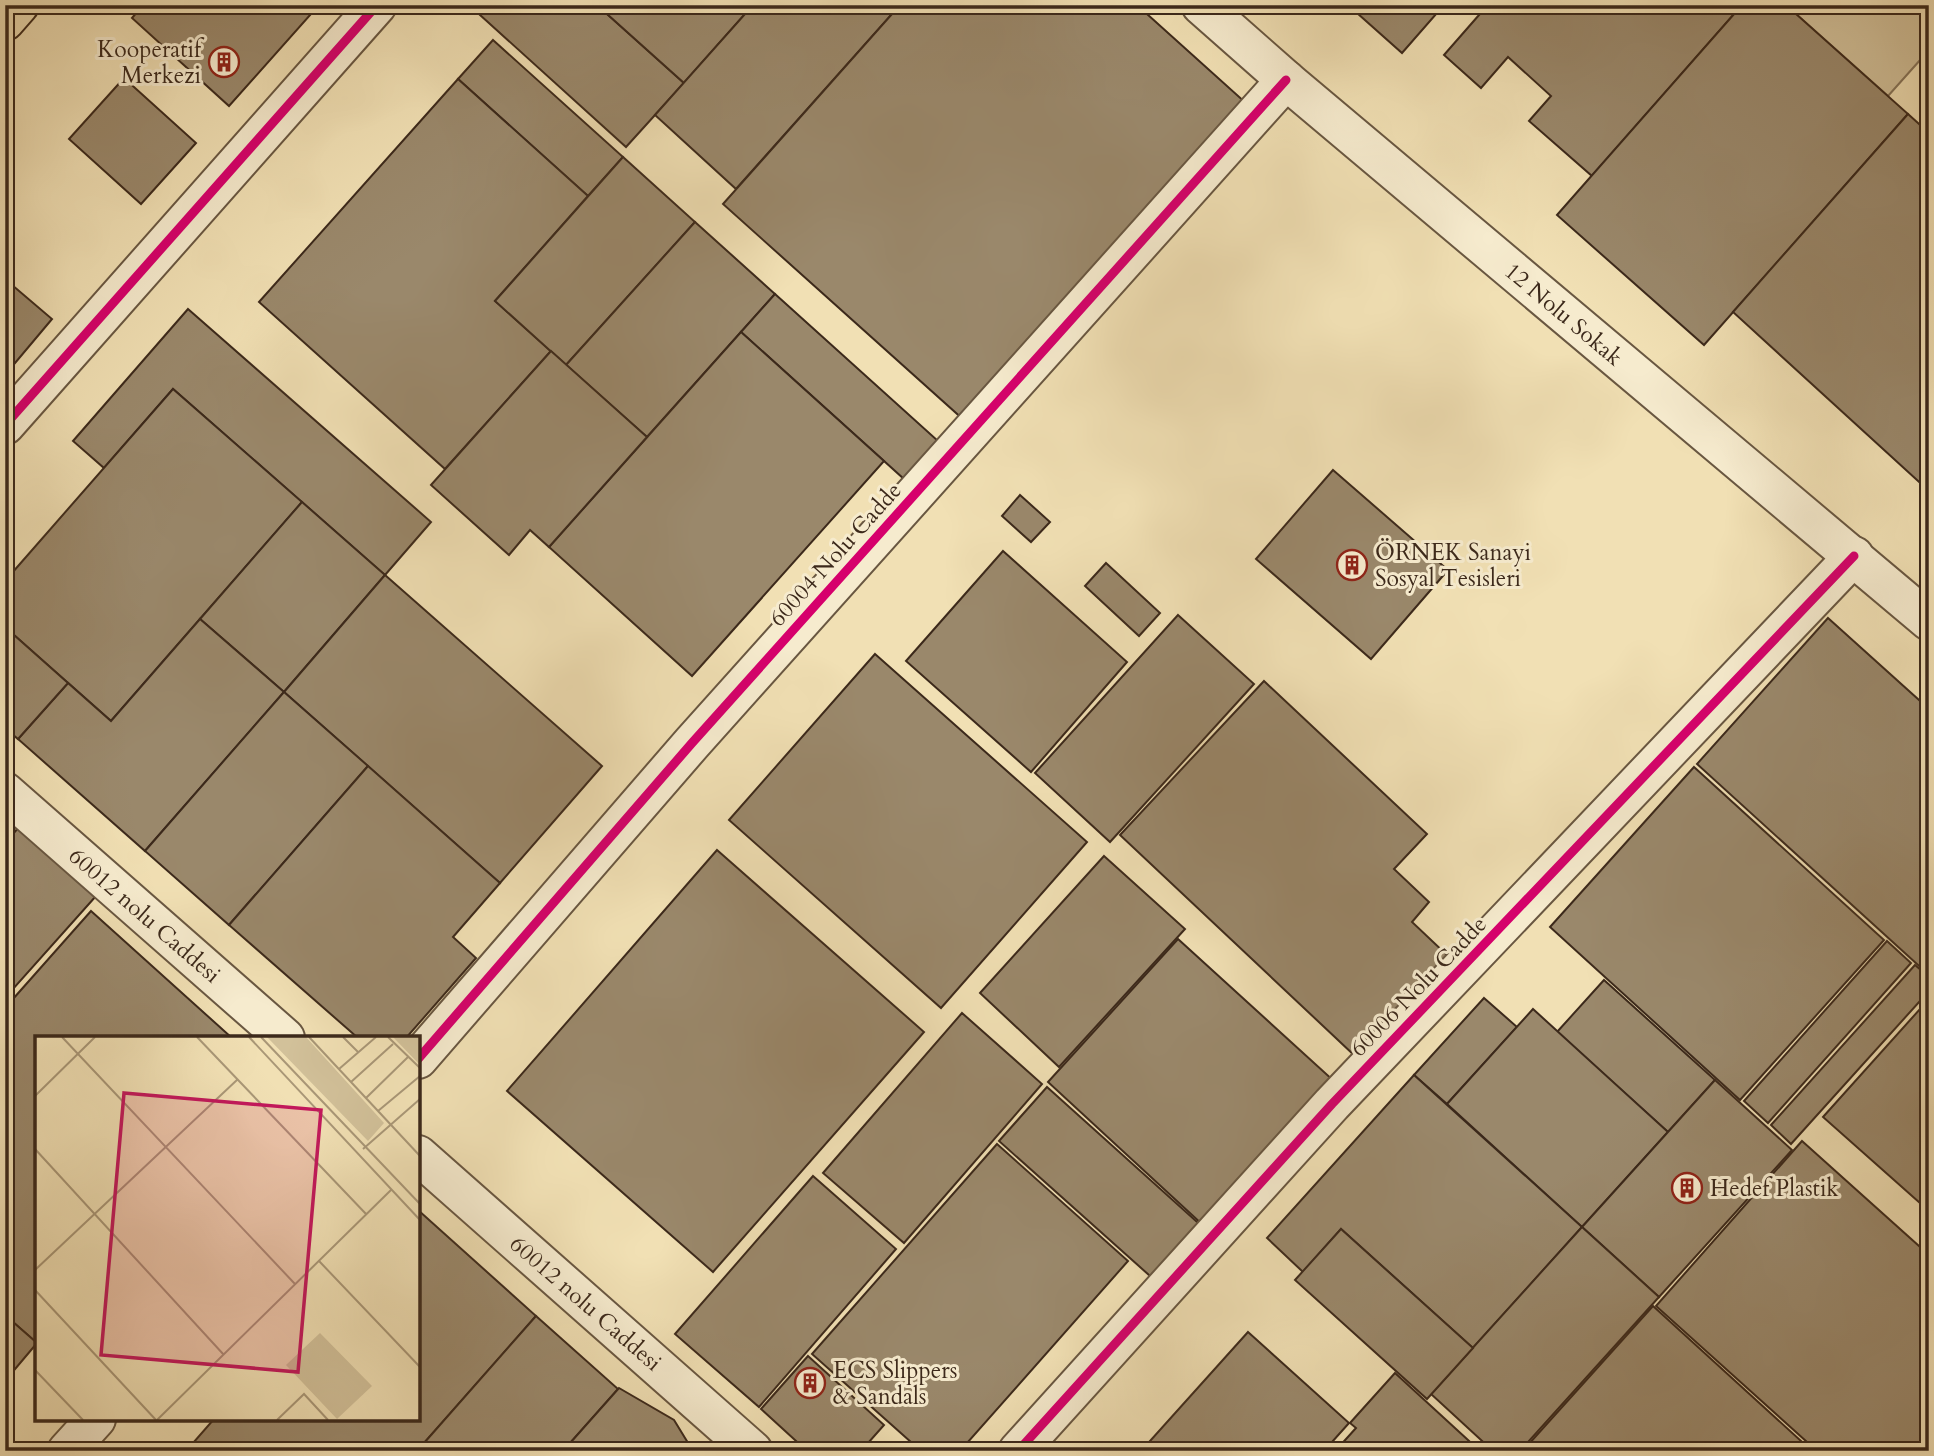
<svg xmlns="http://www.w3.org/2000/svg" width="1934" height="1456" font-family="Cardo,serif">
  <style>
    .green { fill: #d2c19a; stroke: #87755a; stroke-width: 2 }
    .building { fill: #9a886b; stroke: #3c291b; stroke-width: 2 }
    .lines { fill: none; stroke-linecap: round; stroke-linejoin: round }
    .street-casing { stroke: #695741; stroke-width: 42 }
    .primary-casing { stroke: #3c291b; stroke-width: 42 }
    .street { stroke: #f6ebce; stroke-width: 38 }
    .primary { stroke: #f1e0b4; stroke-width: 38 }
    .cycleway-casing { stroke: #f6ebce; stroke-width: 13 }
    .cycleway { stroke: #d6006c; stroke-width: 9 }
    .labels { text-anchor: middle; stroke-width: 6; stroke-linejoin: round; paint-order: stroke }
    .poi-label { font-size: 23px; fill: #3c291b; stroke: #f6ebce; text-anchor: start }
    .street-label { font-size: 23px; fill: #3c291b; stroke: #f6ebce }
    .inset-road { fill: none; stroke: #a99777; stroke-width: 2 }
    .view { fill: #c2185b; fill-opacity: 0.15; stroke: #c2185b; stroke-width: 3.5 }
    .inset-edge { fill: none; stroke: #3c291b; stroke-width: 3.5 }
  </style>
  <rect width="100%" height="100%" fill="#f1e0b4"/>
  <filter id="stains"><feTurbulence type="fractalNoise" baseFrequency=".00286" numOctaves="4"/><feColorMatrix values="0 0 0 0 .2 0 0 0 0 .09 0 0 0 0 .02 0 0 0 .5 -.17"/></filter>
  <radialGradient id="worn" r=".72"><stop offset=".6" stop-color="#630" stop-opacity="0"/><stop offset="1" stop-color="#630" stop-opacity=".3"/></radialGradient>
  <polygon class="green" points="1786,5 1929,5 1929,50 1888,96"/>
  <g class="building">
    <polygon points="143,5 319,5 229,106 132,18"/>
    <polygon points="469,5 597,5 684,83 626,147"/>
    <polygon points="597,5 753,5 684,83"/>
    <polygon points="753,5 900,5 736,189 655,115"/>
    <polygon points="900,5 1137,5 1247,104 965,421 723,204"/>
    <polygon points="1348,5 1444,5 1402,53"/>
    <polygon points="1467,5 1742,5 1592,176 1529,121 1551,96 1508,57 1481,88 1444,55 1479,15"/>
    <polygon points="1742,5 1786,5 1908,114 1704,345 1557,215"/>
    <polygon points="493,40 623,157 588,196 458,79"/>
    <polygon points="124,78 196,143 141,204 69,139"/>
    <polygon points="458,79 588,196 495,301 551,351 445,469 259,302"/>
    <polygon points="1908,114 1929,133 1929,491 1733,312"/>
    <polygon points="623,157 695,222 566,365 495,301"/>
    <polygon points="695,222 775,294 647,437 566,365"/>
    <polygon points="5,279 52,319 5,375"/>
    <polygon points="775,294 938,441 904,479 741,332"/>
    <polygon points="188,309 431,522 385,575 173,389 104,468 73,441"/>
    <polygon points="741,332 884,461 692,676 549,547"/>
    <polygon points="551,351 647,437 549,547 530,530 509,555 431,485"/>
    <polygon points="173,389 302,502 111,721 5,627 5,581"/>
    <polygon points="1333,470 1448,570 1371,659 1256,559"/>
    <polygon points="1020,495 1050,522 1031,542 1002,516"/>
    <polygon points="302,502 385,575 284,692 200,619"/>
    <polygon points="1003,551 1127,662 1031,772 906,661"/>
    <polygon points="1106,563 1160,613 1139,636 1085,586"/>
    <polygon points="385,575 602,766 500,883 284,692"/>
    <polygon points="1178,615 1254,684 1110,842 1035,773"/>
    <polygon points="1828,618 1929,709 1929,975 1697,764"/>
    <polygon points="200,619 284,692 145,851 18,739 68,683 111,721"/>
    <polygon points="5,627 68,683 18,739 5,728"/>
    <polygon points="875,654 1087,842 941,1008 729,820"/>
    <polygon points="1264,681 1427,834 1394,869 1429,902 1412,922 1448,956 1355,1056 1120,835"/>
    <polygon points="284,692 368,766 229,925 145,851"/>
    <polygon points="368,766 500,883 453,937 476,958 406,1038 358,1038 229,925"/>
    <polygon points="1694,767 1884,940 1740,1100 1550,927"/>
    <polygon points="19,827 96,896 5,998 5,843"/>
    <polygon points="717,850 924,1032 713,1272 507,1091"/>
    <polygon points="1104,856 1185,929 1059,1067 980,993"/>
    <polygon points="91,911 232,1038 37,1038 37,1343 5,1315 5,1008"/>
    <polygon points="1178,939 1335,1082 1204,1226 1048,1082"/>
    <polygon points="1887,941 1911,963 1768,1123 1744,1101"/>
    <polygon points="1915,965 1929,977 1929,991 1791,1144 1771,1125"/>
    <polygon points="1604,980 1715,1080 1668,1132 1557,1032"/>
    <polygon points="1484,998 1517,1027 1447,1104 1414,1075"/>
    <polygon points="1929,999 1929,1211 1823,1117"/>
    <polygon points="1533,1009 1668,1132 1582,1227 1447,1104"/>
    <polygon points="962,1013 1042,1084 904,1243 823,1173"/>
    <polygon points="1414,1075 1582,1227 1473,1348 1341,1229 1303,1272 1267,1238"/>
    <polygon points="1715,1080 1792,1150 1659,1297 1582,1227"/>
    <polygon points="1047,1087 1206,1230 1159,1284 999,1141"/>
    <polygon points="1802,1141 1929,1255 1929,1451 1817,1451 1656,1306"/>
    <polygon points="997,1144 1128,1261 960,1451 921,1451 812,1354"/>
    <polygon points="813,1176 896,1249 759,1407 675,1334"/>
    <polygon points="418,1210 536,1316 417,1451 186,1451 214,1419 418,1419"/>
    <polygon points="1582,1227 1659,1297 1520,1451 1493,1451 1431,1394"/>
    <polygon points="1341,1229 1473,1348 1427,1399 1295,1280"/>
    <polygon points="1653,1306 1812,1451 1533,1451 1527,1446"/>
    <polygon points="5,1315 37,1343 5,1381"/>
    <polygon points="536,1316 618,1389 563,1451 417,1451"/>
    <polygon points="1248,1332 1349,1423 1324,1451 1141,1451"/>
    <polygon points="808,1356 884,1425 861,1451 807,1451 761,1409"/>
    <polygon points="1395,1373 1480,1451 1339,1451 1337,1449 1356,1428 1350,1423"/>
    <polygon points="619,1388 674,1420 693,1451 563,1451"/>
  </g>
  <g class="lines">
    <g class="street-casing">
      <g id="street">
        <polyline points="1201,5 1286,80 1929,621"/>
        <polyline points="5,425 377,5"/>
        <polyline points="5,792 285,1038"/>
        <polyline points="418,1059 692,743 1286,80"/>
        <polyline points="418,1155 753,1451"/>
        <polyline points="67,1451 96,1419"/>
        <polyline points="1018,1451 1332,1104 1854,556"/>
      </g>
    </g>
    <g class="primary-casing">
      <polyline id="primary" points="5,21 19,5"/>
    </g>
    <use href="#street" class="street"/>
    <use href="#primary" class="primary"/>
    <g class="cycleway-casing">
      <g id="cycleway">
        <polyline points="5,425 377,5"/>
        <polyline points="418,1059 692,743 1286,80"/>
        <polyline points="1018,1451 1332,1104 1854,556"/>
      </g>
    </g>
    <use href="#cycleway" class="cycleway"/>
  </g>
  <defs>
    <g id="building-ring" transform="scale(1.575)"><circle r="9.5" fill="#f6ebce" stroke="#8f2418" stroke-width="1.5"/><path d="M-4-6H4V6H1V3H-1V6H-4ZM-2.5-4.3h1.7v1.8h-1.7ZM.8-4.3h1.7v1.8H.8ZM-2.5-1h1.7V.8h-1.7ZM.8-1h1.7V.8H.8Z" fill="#8f2418"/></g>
  </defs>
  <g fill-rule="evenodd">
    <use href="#building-ring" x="224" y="62"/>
    <use href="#building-ring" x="1352" y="565"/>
    <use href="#building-ring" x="1687" y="1188"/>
    <use href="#building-ring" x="810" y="1383"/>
  </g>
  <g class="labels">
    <g class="poi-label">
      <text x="201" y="57" text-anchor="end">Kooperatif<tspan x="201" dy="26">Merkezi</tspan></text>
      <text x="1375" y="560">ÖRNEK Sanayi<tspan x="1375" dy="26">Sosyal Tesisleri</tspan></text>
      <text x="1710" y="1196">Hedef Plastik</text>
      <text x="833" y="1378">ECS Slippers<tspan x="833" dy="26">&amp; Sandals</tspan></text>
    </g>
    <g class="street-label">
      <text transform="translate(1564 314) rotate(40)" y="8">12 Nolu Sokak</text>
      <text transform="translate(835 554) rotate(-48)" y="8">60004 Nolu Cadde</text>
      <text transform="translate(145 915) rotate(41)" y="8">60012 nolu Caddesi</text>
      <text transform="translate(1418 986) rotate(-46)" y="8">60006 Nolu Cadde</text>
      <text transform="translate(586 1303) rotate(41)" y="8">60012 nolu Caddesi</text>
    </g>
  </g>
  <g transform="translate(35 1036)">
    <rect width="385" height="385" fill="#f1e0b4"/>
    <path d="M232,1H271L349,87L333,105ZM358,1H385V29ZM285,297L337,350L302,383L251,329Z" fill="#d2c19a"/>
    <path class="inset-road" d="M27,1L260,248M162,1L332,179M214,1L385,184M226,1L385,168M274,1L385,120M308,1L323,16M353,1L385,32M304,33L341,1M316,46L358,8M0,60L60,1M331,62L373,21M343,75L385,40M0,113L189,319M328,113L385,63M284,225L385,331M0,234L203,43M0,254L121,384M0,334L48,384M122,384L357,153M242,384L269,358L293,384"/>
    <path class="view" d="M89,57L286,74L263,336L66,319Z"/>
    <rect width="385" height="385" class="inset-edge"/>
  </g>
  <rect width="1934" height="1456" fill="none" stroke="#f1e0b4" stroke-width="28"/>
  <rect x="7" y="7" width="1920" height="1442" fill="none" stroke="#3c291b" stroke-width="3.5"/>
  <rect x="14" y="14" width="1906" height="1428" fill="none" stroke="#3c291b" stroke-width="2"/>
  <rect width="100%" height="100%" filter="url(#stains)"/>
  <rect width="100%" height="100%" fill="url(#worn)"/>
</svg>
